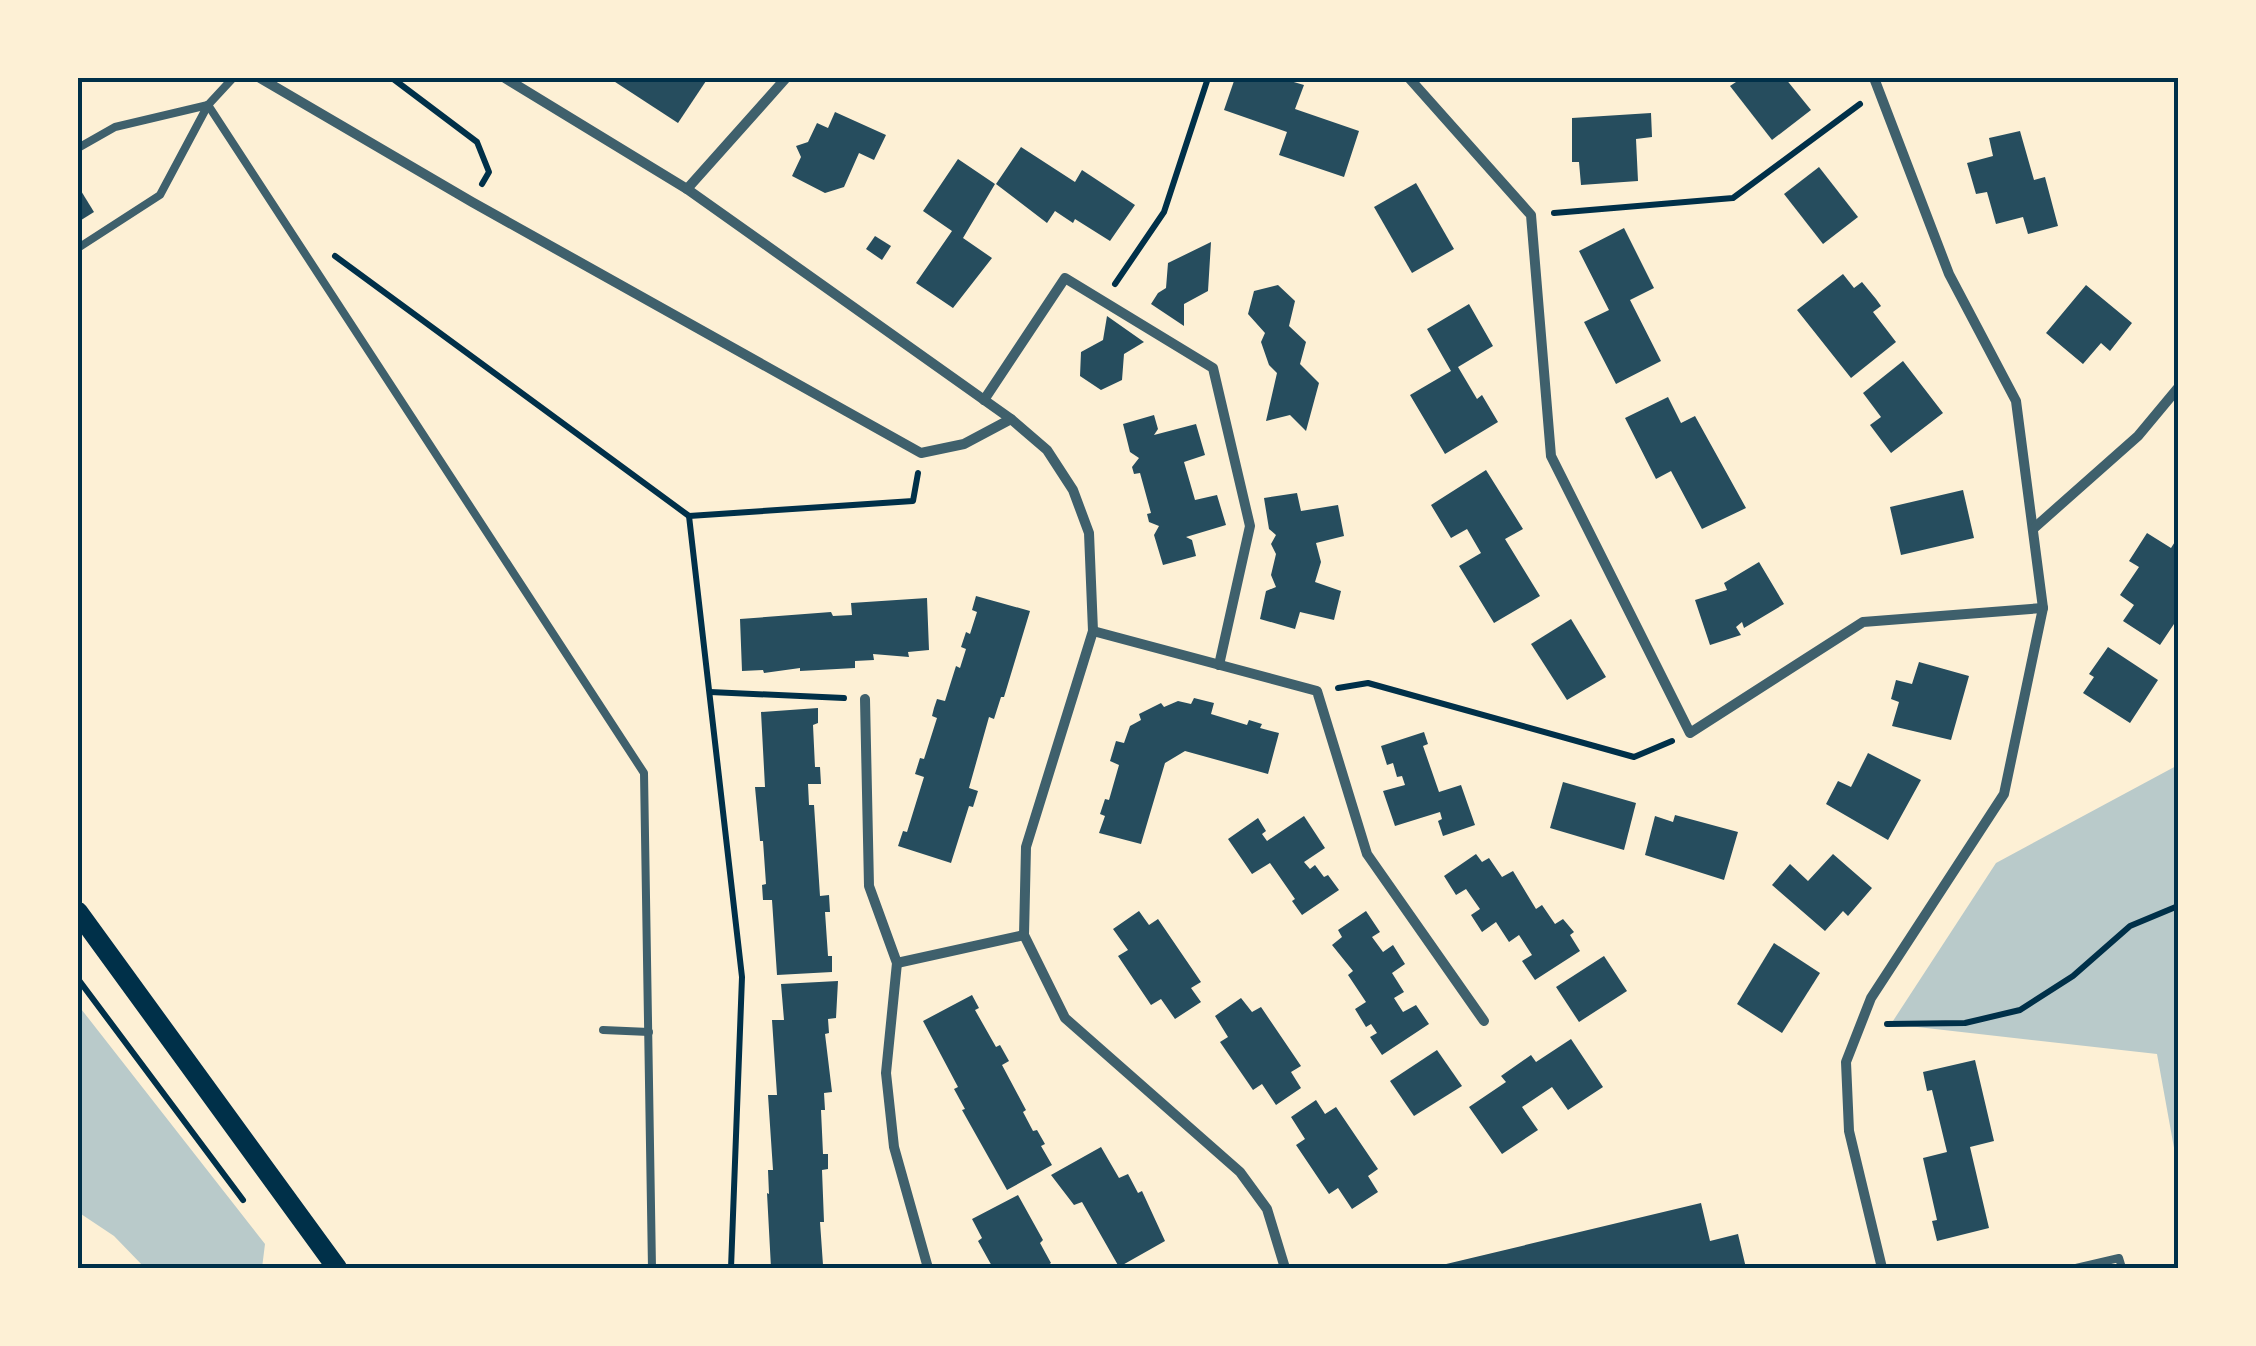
<svg xmlns="http://www.w3.org/2000/svg" width="2256" height="1346" font-family="'Fira Sans Condensed',sans-serif">
  <style>
    .green { fill: #b9caca }
    .building { fill: #264d5e }
    .lines { fill: none; stroke-linecap: round; stroke-linejoin: round }
    .path { stroke: #003049; stroke-width: 6 }
    .service { stroke: #3f606c; stroke-width: 8 }
    .minor { stroke: #3f606c; stroke-width: 10 }
    .secondary { stroke: #003049; stroke-width: 20 }
    .neatline { fill: none; stroke: #003049; stroke-width: 4 }
  </style>
  <rect width="100%" height="100%" fill="#fdf0d5"/>
  <g class="green">
    <polygon points="2178,765 2178,1170 2157,1054 1891,1024 1996,863"/>
    <polygon points="78,1005 265,1244 262,1268 145,1268 114,1236 78,1212"/>
  </g>
  <g class="building">
    <polygon points="609,78 708,78 678,123"/>
    <polygon points="1235,78 1280,78 1304,85 1295,109 1359,131 1344,177 1279,155 1287,132 1224,110"/>
    <polygon points="1742,78 1785,78 1811,110 1772,140 1730,86"/>
    <polygon points="835,112 886,135 874,160 859,153 844,187 825,193 792,176 801,157 796,146 808,142 817,123 828,128"/>
    <polygon points="1651,113 1652,137 1636,139 1638,181 1581,185 1579,162 1572,162 1572,118"/>
    <polygon points="2020,131 2034,180 2045,177 2058,226 2028,234 2023,217 1996,224 1987,192 1976,194 1967,163 1993,156 1989,138"/>
    <polygon points="1021,147 1075,182 1082,170 1135,205 1110,241 1075,219 1073,223 1055,211 1047,223 996,184"/>
    <polygon points="958,159 995,184 963,238 992,258 953,308 916,283 952,231 923,211"/>
    <polygon points="1819,167 1858,217 1823,244 1784,194"/>
    <polygon points="1416,183 1454,249 1412,273 1374,207"/>
    <polygon points="78,186 94,212 78,222"/>
    <polygon points="1624,228 1654,288 1630,300 1661,361 1616,384 1584,322 1609,310 1579,251"/>
    <polygon points="875,236 891,246 882,260 866,249"/>
    <polygon points="1211,242 1208,291 1184,304 1184,326 1151,304 1158,293 1166,288 1168,263"/>
    <polygon points="1843,274 1854,288 1862,282 1876,299 1881,306 1873,312 1896,342 1851,378 1797,310"/>
    <polygon points="1278,285 1295,301 1289,326 1306,342 1300,364 1319,383 1306,431 1290,415 1266,421 1277,373 1269,365 1261,342 1265,333 1248,314 1254,291"/>
    <polygon points="2086,285 2132,323 2110,351 2101,343 2083,364 2046,333"/>
    <polygon points="1469,304 1493,346 1458,367 1477,399 1482,395 1498,422 1445,454 1410,395 1451,371 1427,329"/>
    <polygon points="1107,316 1144,342 1124,354 1122,380 1101,390 1080,376 1081,352 1103,340"/>
    <polygon points="1903,361 1943,413 1891,453 1870,425 1881,417 1863,393"/>
    <polygon points="1668,397 1681,423 1695,416 1746,508 1702,529 1671,471 1656,479 1625,418"/>
    <polygon points="1154,415 1158,429 1154,435 1196,424 1205,455 1184,462 1195,500 1217,495 1226,525 1186,537 1192,540 1196,556 1163,565 1154,535 1159,526 1149,522 1147,514 1151,513 1140,473 1134,474 1132,467 1139,458 1130,452 1123,424"/>
    <polygon points="1486,470 1523,529 1505,539 1540,596 1494,623 1459,566 1481,553 1467,529 1451,538 1431,505"/>
    <polygon points="1963,490 1974,538 1901,555 1890,507"/>
    <polygon points="1297,493 1301,511 1338,505 1344,536 1316,543 1321,562 1315,582 1341,591 1334,620 1300,612 1295,629 1260,619 1266,591 1276,587 1271,575 1276,554 1271,544 1276,535 1269,529 1264,498"/>
    <polygon points="2147,533 2171,548 2178,537 2178,618 2160,645 2123,621 2134,605 2120,595 2139,567 2129,561"/>
    <polygon points="1759,562 1784,604 1744,628 1742,622 1736,627 1741,635 1710,645 1695,600 1727,590 1724,583"/>
    <polygon points="976,596 1030,611 1004,697 1001,697 994,719 989,717 969,788 978,791 973,807 969,806 951,863 898,846 903,831 907,832 924,777 915,774 920,758 924,759 937,718 932,716 934,708 937,699 945,701 956,666 960,668 966,649 961,647 966,632 970,634 977,612 972,610"/>
    <polygon points="927,598 929,650 908,652 909,657 873,654 874,660 855,661 855,668 800,671 800,668 764,673 763,670 742,671 740,619 831,612 833,616 852,615 851,603"/>
    <polygon points="1571,619 1606,677 1567,700 1531,644"/>
    <polygon points="2108,647 2158,680 2130,723 2083,693 2094,677 2089,674"/>
    <polygon points="1919,662 1969,676 1951,740 1892,726 1899,702 1891,699 1896,680 1912,684"/>
    <polygon points="1194,698 1214,703 1211,714 1247,725 1249,720 1262,724 1260,728 1279,733 1268,774 1185,751 1165,763 1141,844 1099,833 1105,816 1100,814 1105,799 1109,800 1119,765 1110,761 1116,741 1124,743 1130,726 1141,720 1139,714 1161,703 1164,707 1178,701 1191,704"/>
    <polygon points="818,708 818,723 813,725 815,767 820,767 821,784 808,784 809,805 814,805 820,896 829,895 830,912 825,912 828,956 832,956 832,972 777,975 772,900 763,900 762,885 766,884 763,841 760,841 755,787 765,787 761,712"/>
    <polygon points="1424,732 1428,744 1423,746 1439,792 1461,785 1475,825 1443,836 1438,821 1442,819 1440,812 1395,826 1383,791 1405,785 1402,776 1397,777 1393,763 1387,765 1381,746"/>
    <polygon points="1868,753 1921,780 1888,840 1826,804 1838,781 1851,787"/>
    <polygon points="1563,782 1636,803 1624,850 1550,828"/>
    <polygon points="1675,815 1738,832 1724,880 1645,855 1655,816 1673,822"/>
    <polygon points="1304,816 1325,848 1304,862 1310,869 1315,865 1324,877 1328,875 1339,890 1302,915 1292,901 1295,899 1270,863 1252,874 1228,839 1258,818 1266,831 1262,834 1267,841"/>
    <polygon points="1476,854 1482,862 1489,858 1502,877 1513,871 1536,909 1542,905 1555,924 1563,919 1574,932 1570,935 1580,951 1535,980 1522,961 1532,955 1519,935 1509,942 1496,922 1482,932 1471,915 1480,909 1466,889 1456,895 1444,876"/>
    <polygon points="1833,854 1872,888 1848,916 1843,911 1825,931 1772,885 1790,864 1808,881"/>
    <polygon points="1139,911 1149,925 1158,919 1201,982 1191,988 1201,1002 1175,1019 1161,999 1151,1005 1118,956 1128,950 1113,929"/>
    <polygon points="1366,911 1380,932 1372,937 1383,952 1393,945 1405,964 1392,973 1404,992 1394,998 1403,1012 1416,1005 1429,1024 1382,1055 1370,1037 1377,1033 1371,1024 1366,1027 1355,1009 1366,1002 1348,975 1353,971 1332,945 1342,937 1338,930"/>
    <polygon points="1774,943 1820,973 1782,1033 1737,1004"/>
    <polygon points="1604,956 1627,991 1579,1022 1556,987"/>
    <polygon points="838,981 836,1018 828,1019 829,1033 825,1034 832,1092 824,1093 825,1110 821,1110 823,1154 828,1154 828,1169 822,1170 824,1222 820,1222 823,1265 832,1265 832,1268 771,1268 767,1193 769,1194 768,1170 773,1170 768,1095 777,1095 772,1020 784,1020 781,984"/>
    <polygon points="972,995 979,1008 975,1010 996,1047 1000,1045 1009,1061 1002,1065 1026,1110 1023,1112 1033,1131 1037,1130 1045,1144 1041,1146 1052,1165 1007,1190 962,1110 965,1109 954,1089 958,1087 923,1021"/>
    <polygon points="1241,998 1252,1012 1261,1007 1301,1066 1291,1072 1301,1088 1276,1105 1262,1084 1253,1090 1220,1042 1228,1037 1215,1016"/>
    <polygon points="1571,1039 1603,1087 1568,1110 1552,1087 1522,1107 1538,1130 1502,1154 1469,1107 1506,1082 1501,1076 1531,1055 1536,1062"/>
    <polygon points="1437,1050 1462,1086 1414,1116 1390,1081"/>
    <polygon points="1975,1060 1994,1141 1970,1147 1989,1228 1937,1241 1932,1221 1937,1220 1923,1158 1947,1152 1932,1090 1927,1091 1923,1072"/>
    <polygon points="1316,1100 1325,1114 1336,1107 1378,1169 1368,1176 1378,1192 1352,1209 1338,1188 1329,1194 1296,1145 1305,1139 1291,1117"/>
    <polygon points="1101,1147 1119,1178 1128,1174 1138,1193 1142,1191 1165,1241 1119,1267 1082,1202 1074,1205 1051,1175"/>
    <polygon points="1018,1195 1043,1240 1040,1243 1051,1263 1047,1266 1049,1268 993,1268 978,1241 982,1238 972,1219"/>
    <polygon points="1701,1203 1710,1241 1738,1234 1746,1268 1443,1268 1442,1265"/>
  </g>
  <g class="lines">
    <g class="path">
      <polyline points="392,78 477,142 489,172 482,184"/>
      <polyline points="1554,213 1733,198 1860,104"/>
      <polyline points="335,256 689,516 913,501 918,473"/>
      <polyline points="1115,284 1164,212 1208,78"/>
      <polyline points="689,516 742,977 731,1268"/>
      <polyline points="1338,688 1368,683 1634,757 1672,741"/>
      <polyline points="710,692 844,698"/>
      <polyline points="78,979 243,1200"/>
      <polyline points="1887,1024 1965,1023 2020,1010 2073,976 2130,926 2178,906"/>
    </g>
    <g class="service">
      <polyline points="233,78 208,105 644,773 652,1268"/>
      <polyline points="78,148 115,127 208,105"/>
      <polyline points="78,248 160,195 208,105"/>
      <polyline points="603,1030 649,1032"/>
      <polyline points="2076,1268 2119,1258 2122,1268"/>
    </g>
    <g class="minor">
      <polyline points="260,78 472,202 921,453 964,444 1011,419"/>
      <polyline points="505,78 687,189 1011,419 1047,450 1073,490 1089,533 1093,631 1026,847 1024,935 1065,1018 1240,1172 1267,1209 1285,1268"/>
      <polyline points="1409,78 1531,215 1551,456 1690,733 1863,622 2043,608"/>
      <polyline points="1874,78 1949,274 2016,401 2043,608 2004,794 1871,998 1846,1062 1849,1131 1882,1268"/>
      <polyline points="687,189 786,78"/>
      <polyline points="984,400 1065,278 1213,368 1250,526 1219,665"/>
      <polyline points="2033,529 2138,436 2178,388"/>
      <polyline points="1093,631 1317,691 1367,854 1484,1021"/>
      <polyline points="865,699 869,886 897,963 886,1073 894,1147 928,1268"/>
      <polyline points="897,963 1024,935"/>
    </g>
    <polyline class="secondary" points="78,912 337,1268"/>
  </g>
  <rect width="2256" height="1346" fill="none" stroke="#fdf0d5" stroke-width="160"/>
  <rect x="80" y="80" width="2096" height="1186" class="neatline"/>
</svg>
